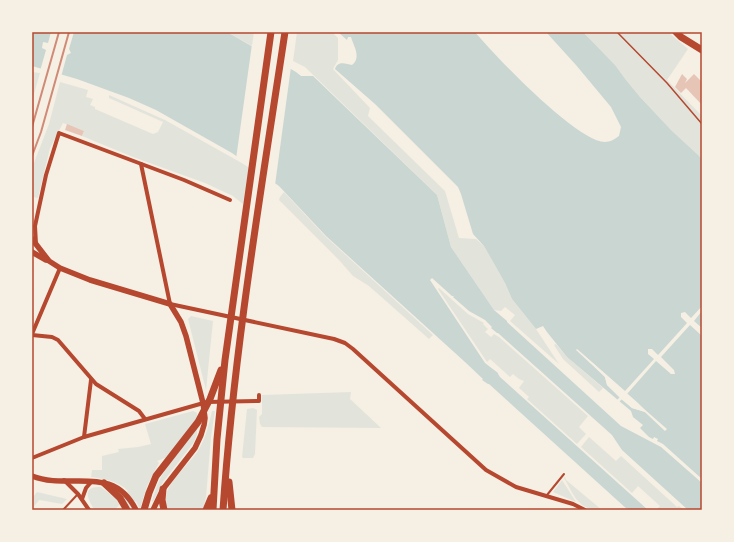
<svg xmlns="http://www.w3.org/2000/svg" width="734" height="542" font-family="'Titillium Web',sans-serif">
  <style>
    .green { fill: #e2e4dc }
    .water { fill: #c9d6d2; fill-rule: evenodd }
    .pier { fill: #f6efe4; fill-rule: evenodd }
    .building { fill: #e6c5b7 }
    .lines { fill: none; stroke-linecap: round; stroke-linejoin: round }
    .path { stroke: #b5482f; stroke-width: 1.5 }
    .service { stroke: #b5482f; stroke-width: 2 }
    .minor { stroke: #b5482f; stroke-width: 4 }
    .tertiary { stroke: #b5482f; stroke-width: 5.5 }
    .primary { stroke: #b5482f; stroke-width: 7 }
    .trunk { stroke: #b5482f; stroke-width: 7 }
    .rail { stroke: #cf8b77; stroke-width: 2 }
    .neatline { fill: none; stroke: #b5482f; stroke-width: 1.5 }
  </style>
  <rect width="100%" height="100%" fill="#f6efe4"/>
  <g class="green">
    <polygon points="227,32 254,32 252,46"/>
    <polygon points="297,32 332,32 338,38 338,60 333,69 370,108 368,116 445,191 459,238 476,239 484,246 505,283 512,299 536,329 559,364 510,321 515,315 505,307 501,311 494,310 451,247 437,195 305,67 293,61"/>
    <polygon points="583,32 668,32 688,49 667,80 702,116 702,160 672,131 640,97 626,80 615,65"/>
    <polygon points="32,72 40,73 32,101"/>
    <polygon points="60,82 88,90 86,97 93,99 90,105 95,107 95,109 153,134 158,132 163,122 109,98 109,95 165,120 249,167 243,204 233,196 205,183 133,157 82,136 84,131 63,123 50,148 38,198 32,197 32,168 49,124"/>
    <polygon points="284,192 325,236 433,335 429,339 369,286 353,276 339,260 279,200 280,197"/>
    <polygon points="439,288 468,314 484,323 483,324 488,329 485,332 491,337 494,334 499,337 588,416 579,427 586,434 577,444 527,399 529,397 519,388 524,381 519,379 513,374 510,377 490,359 487,362 438,289"/>
    <polygon points="191,316 213,321 206,390 188,319"/>
    <polygon points="556,344 567,357 603,388 599,392 563,359 554,345"/>
    <polygon points="351,392 350,399 381,428 262,427 260,424 259,417 262,414 262,395"/>
    <polygon points="247,409 253,408 257,410 255,454 253,458 243,458 242,457"/>
    <path d="M193,411L197,413V434L194,442L163,482L153,502L152,501C158,480 164,470 178,453L157,461L159,463L147,486L140,509L136,501L127,510H121L122,508L120,504L115,510L94,509C88,499 81,486 101,487L118,500L128,491C118,481 105,479 91,477L92,470H102V456L119,452L118,449L138,447L151,444L145,424Z"/>
    <path d="M212,411H215L211,437L206,497L203,510H166C160,484 187,469 199,449C206,437 209,424 212,411Z"/>
    <polygon points="589,437 616,461 621,456 677,507 679,506 684,510 656,510 660,506 638,486 632,493 581,447"/>
    <path d="M565,477L566,480L602,510C578,510 575,497 564,478Z"/>
    <polygon points="562,480 576,502 553,492"/>
    <polygon points="37,492 67,499 62,504 39,500 32,509 32,498"/>
  </g>
  <g class="water">
    <polygon points="32,32 227,32 296,72 301,76 313,76 437,195 451,247 494,310 507,321 507,322 621,426 661,447 702,483 702,510 688,510 622,450 612,435 498,333 497,333 491,328 492,327 485,320 469,311 453,297 454,296 452,296 432,278 430,280 485,363 498,373 498,374 500,377 648,510 628,510 489,384 488,384 482,380 483,379 465,362 326,236 279,186 232,153 156,110 129,98 77,79 32,66"/>
    <path d="M338,32H475C494,55 577,142 605,142C610,142 615,139 619,136L621,127L611,107L576,65L546,32H583L615,65L626,80L640,97L672,131L699,156L702,160V479L663,444L657,441L658,439L654,437L653,439L649,437L640,428L643,425L633,417L631,411L567,357L547,332L543,326L536,329L512,299L505,283L484,246L473,234L461,194L458,187L375,104L335,69C338,60 346,64 352,65C362,57 353,45 351,37H348L347,40ZM577,349L638,403L665,431L645,412L632,408L621,399L607,385L605,377Z"/>
  </g>
  <g class="pier">
    <polygon points="51,32 74,32 69,49 71,53 67,55 61,77 40,71 46,50 42,48 43,42 48,43"/>
    <polygon points="252,44 291,67 275,185 236,159"/>
    <path d="M702,306V311L694,321L702,328V336L690,325L661,357L674,370L675,374H671L656,361L627,394L667,429L665,431L645,412L632,408L622,399L618,403L616,401L620,397L607,385L605,377L576,350L577,349L625,391L654,359L648,354V349H652L658,355L687,323L681,317V313L685,312L691,318ZM608,379L636,405L639,408L633,406L623,397L609,384Z"/>
  </g>
  <g class="building">
    <polygon points="682,74 687,79 685,83 694,74 702,82 702,105 686,88 681,93 675,87"/>
    <polygon points="67,124 84,131 82,136 65,130"/>
  </g>
  <g class="lines">
    <polyline class="path" points="617,32 667,83 702,124"/>
    <g class="service">
      <polyline points="547,495 564,474"/>
      <polyline points="63,510 77,495"/>
    </g>
    <g class="minor">
      <polyline points="141,164 170,304 334,339 345,343 353,349 486,470 516,487 573,504 585,510"/>
      <polyline points="36,244 35,226 46,175 59,133 184,180 230,200"/>
      <polyline points="32,334 60,268"/>
      <polyline points="32,335 52,337 58,340 96,384 139,411 145,419"/>
      <polyline points="84,437 91,380"/>
      <polyline points="32,458 84,437 207,402 259,401 259,395"/>
      <polyline points="64,480 78,494 89,510"/>
      <polyline points="82,499 86,488 92,481"/>
    </g>
    <g class="tertiary">
      <polyline points="32,239 49,261 60,268 90,280 170,304 181,322 186,336 203,403 205,418 204,425 201,435 195,448 163,489 153,510"/>
      <polyline points="32,252 46,260"/>
      <path d="M32,476C69,491 113,463 136,510"/>
    </g>
    <polyline class="primary" points="676,32 681,37 702,50"/>
    <g class="trunk">
      <polyline points="229,482 232,510"/>
      <polyline points="104,483 120,498 127,510"/>
      <polyline points="163,489 162,500 164,510"/>
      <polyline points="144,510 149,493 156,476 198,422 210,399 221,370"/>
      <polyline points="206,510 211,498"/>
      <polyline points="213,510 217,439 225,360 271,32"/>
      <path d="M223,510C234,350 261,191 285,32"/>
    </g>
    <g class="rail">
      <polyline points="32,127 59,32"/>
      <polyline points="32,156 41,132 69,32"/>
    </g>
  </g>
  <rect width="734" height="542" fill="none" stroke="#f6efe4" stroke-width="66"/>
  <rect x="33" y="33" width="668" height="476" class="neatline"/>
</svg>
